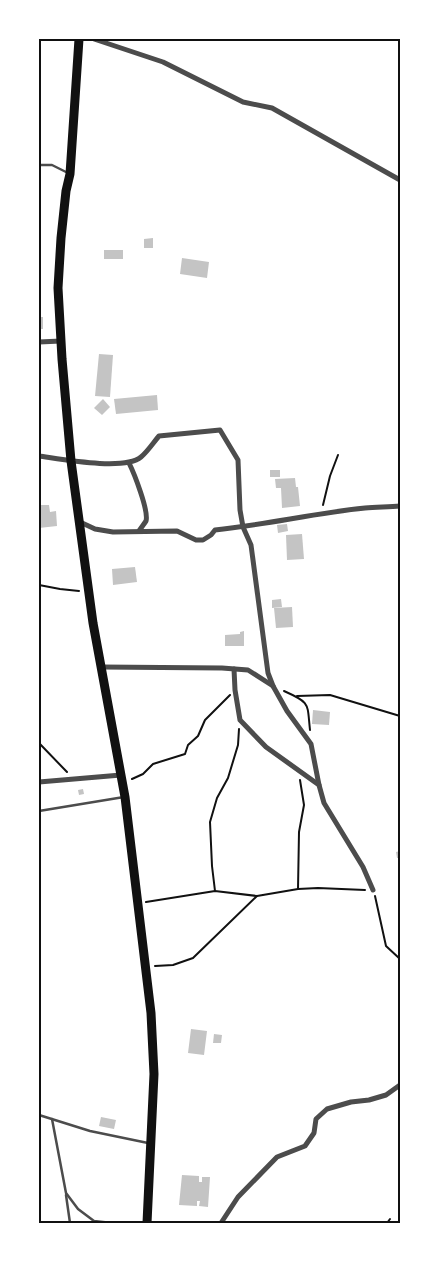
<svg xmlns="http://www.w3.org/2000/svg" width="439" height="1262" font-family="'Space Grotesk',sans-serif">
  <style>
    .building { fill: #c4c4c4 }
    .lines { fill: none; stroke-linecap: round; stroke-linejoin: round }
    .path { stroke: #111; stroke-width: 2 }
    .service { stroke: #4c4c4c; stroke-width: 2.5 }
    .minor { stroke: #4c4c4c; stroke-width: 5 }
    .primary { stroke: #111; stroke-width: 9 }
    .neatline { fill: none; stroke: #111; stroke-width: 2 }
  </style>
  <rect width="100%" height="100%" fill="#fff"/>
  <g class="building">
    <polygon points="153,238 153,248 144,248 144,239"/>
    <rect x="104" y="250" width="19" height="9"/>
    <polygon points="182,258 209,262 207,278 180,274"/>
    <rect x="39" y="317" width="4" height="12"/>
    <polygon points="99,354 113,355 110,397 95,396"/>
    <polygon points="157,395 158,410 116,414 114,399"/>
    <polygon points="103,399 110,407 102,415 94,408"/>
    <rect x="270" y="470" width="10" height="7"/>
    <polygon points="295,478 296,487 298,487 300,506 282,508 281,488 276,488 275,479"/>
    <polygon points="40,505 49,505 50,512 56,511 57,526 39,528 39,506"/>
    <polygon points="287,524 288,531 278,533 277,525"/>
    <polygon points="302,534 304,559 287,560 286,535"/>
    <polygon points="135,567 137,582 113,585 112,569"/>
    <polygon points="281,599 282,607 272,608 272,600"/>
    <polygon points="292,607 293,627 276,628 274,608"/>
    <polygon points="244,631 244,646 225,646 225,635 240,634 240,632"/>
    <polygon points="313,710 330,712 329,725 312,724"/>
    <polygon points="83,789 84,794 79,795 78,790"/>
    <polygon points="400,851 400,858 397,858 396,852"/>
    <polygon points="191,1029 207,1031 204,1055 188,1053"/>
    <polygon points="214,1034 222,1035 221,1043 213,1043"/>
    <polygon points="101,1117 116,1120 114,1129 99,1126"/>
    <polygon points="182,1175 199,1176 199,1182 202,1182 202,1177 210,1177 208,1207 199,1206 200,1201 197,1201 197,1206 179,1205"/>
  </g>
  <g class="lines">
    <g class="path">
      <polyline points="323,505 330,476 338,455"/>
      <polyline points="39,585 60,589 79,591"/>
      <path d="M284,691C311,703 307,703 310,730"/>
      <polyline points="297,696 330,695 400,716"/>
      <polyline points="39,743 67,772"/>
      <polyline points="132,779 143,774 153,764 185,754 188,745 198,736 205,720 230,695"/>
      <polyline points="298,889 299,832 304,805 300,780"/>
      <polyline points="215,891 212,866 210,822 217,798 228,778 238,745 239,729"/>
      <polyline points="375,896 386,946 400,959"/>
      <polyline points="146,902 215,891 257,896 298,889 318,888 365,890"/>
      <polyline points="155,966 173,965 193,958 257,896"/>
      <polyline points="387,1223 390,1219"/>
    </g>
    <g class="service">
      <polyline points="39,165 52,165 68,173"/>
      <polyline points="39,811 124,797"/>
      <polyline points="39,1115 90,1131 148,1143"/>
      <polyline points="52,1119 66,1193 78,1209 94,1221 112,1223"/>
      <polyline points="66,1195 70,1223"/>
    </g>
    <g class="minor">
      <polyline points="94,39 163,62 243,102 272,108 400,180"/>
      <polyline points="39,342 61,341"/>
      <path d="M39,456C61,459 124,471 141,457C148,451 153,443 159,436L220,430L238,460L240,510L243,527L251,545L268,673L273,686"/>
      <path d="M129,463C134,473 149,511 146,521C144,524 141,528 139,531"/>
      <path d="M80,522L95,529L113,532L177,531L196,540H203L211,535L215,530C265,525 315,513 365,508C377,507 389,507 400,506"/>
      <polyline points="101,667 222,668 248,670 273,686 287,711 311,744 319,785"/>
      <polyline points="234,669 235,690 240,720 266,747 319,785 324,803 363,867 373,890"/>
      <polyline points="39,782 121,775"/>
      <polyline points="221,1223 238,1197 277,1157 305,1146 314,1133 316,1119 327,1109 351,1102 369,1100 386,1095 400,1085"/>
    </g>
    <polyline class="primary" points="79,39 70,174 66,191 61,238 58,288 62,359 71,461 93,623 125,797 151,1013 154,1074 147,1223"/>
  </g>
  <rect width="439" height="1262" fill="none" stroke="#ffffff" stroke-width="80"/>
  <rect x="40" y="40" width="359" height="1182" class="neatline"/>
</svg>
